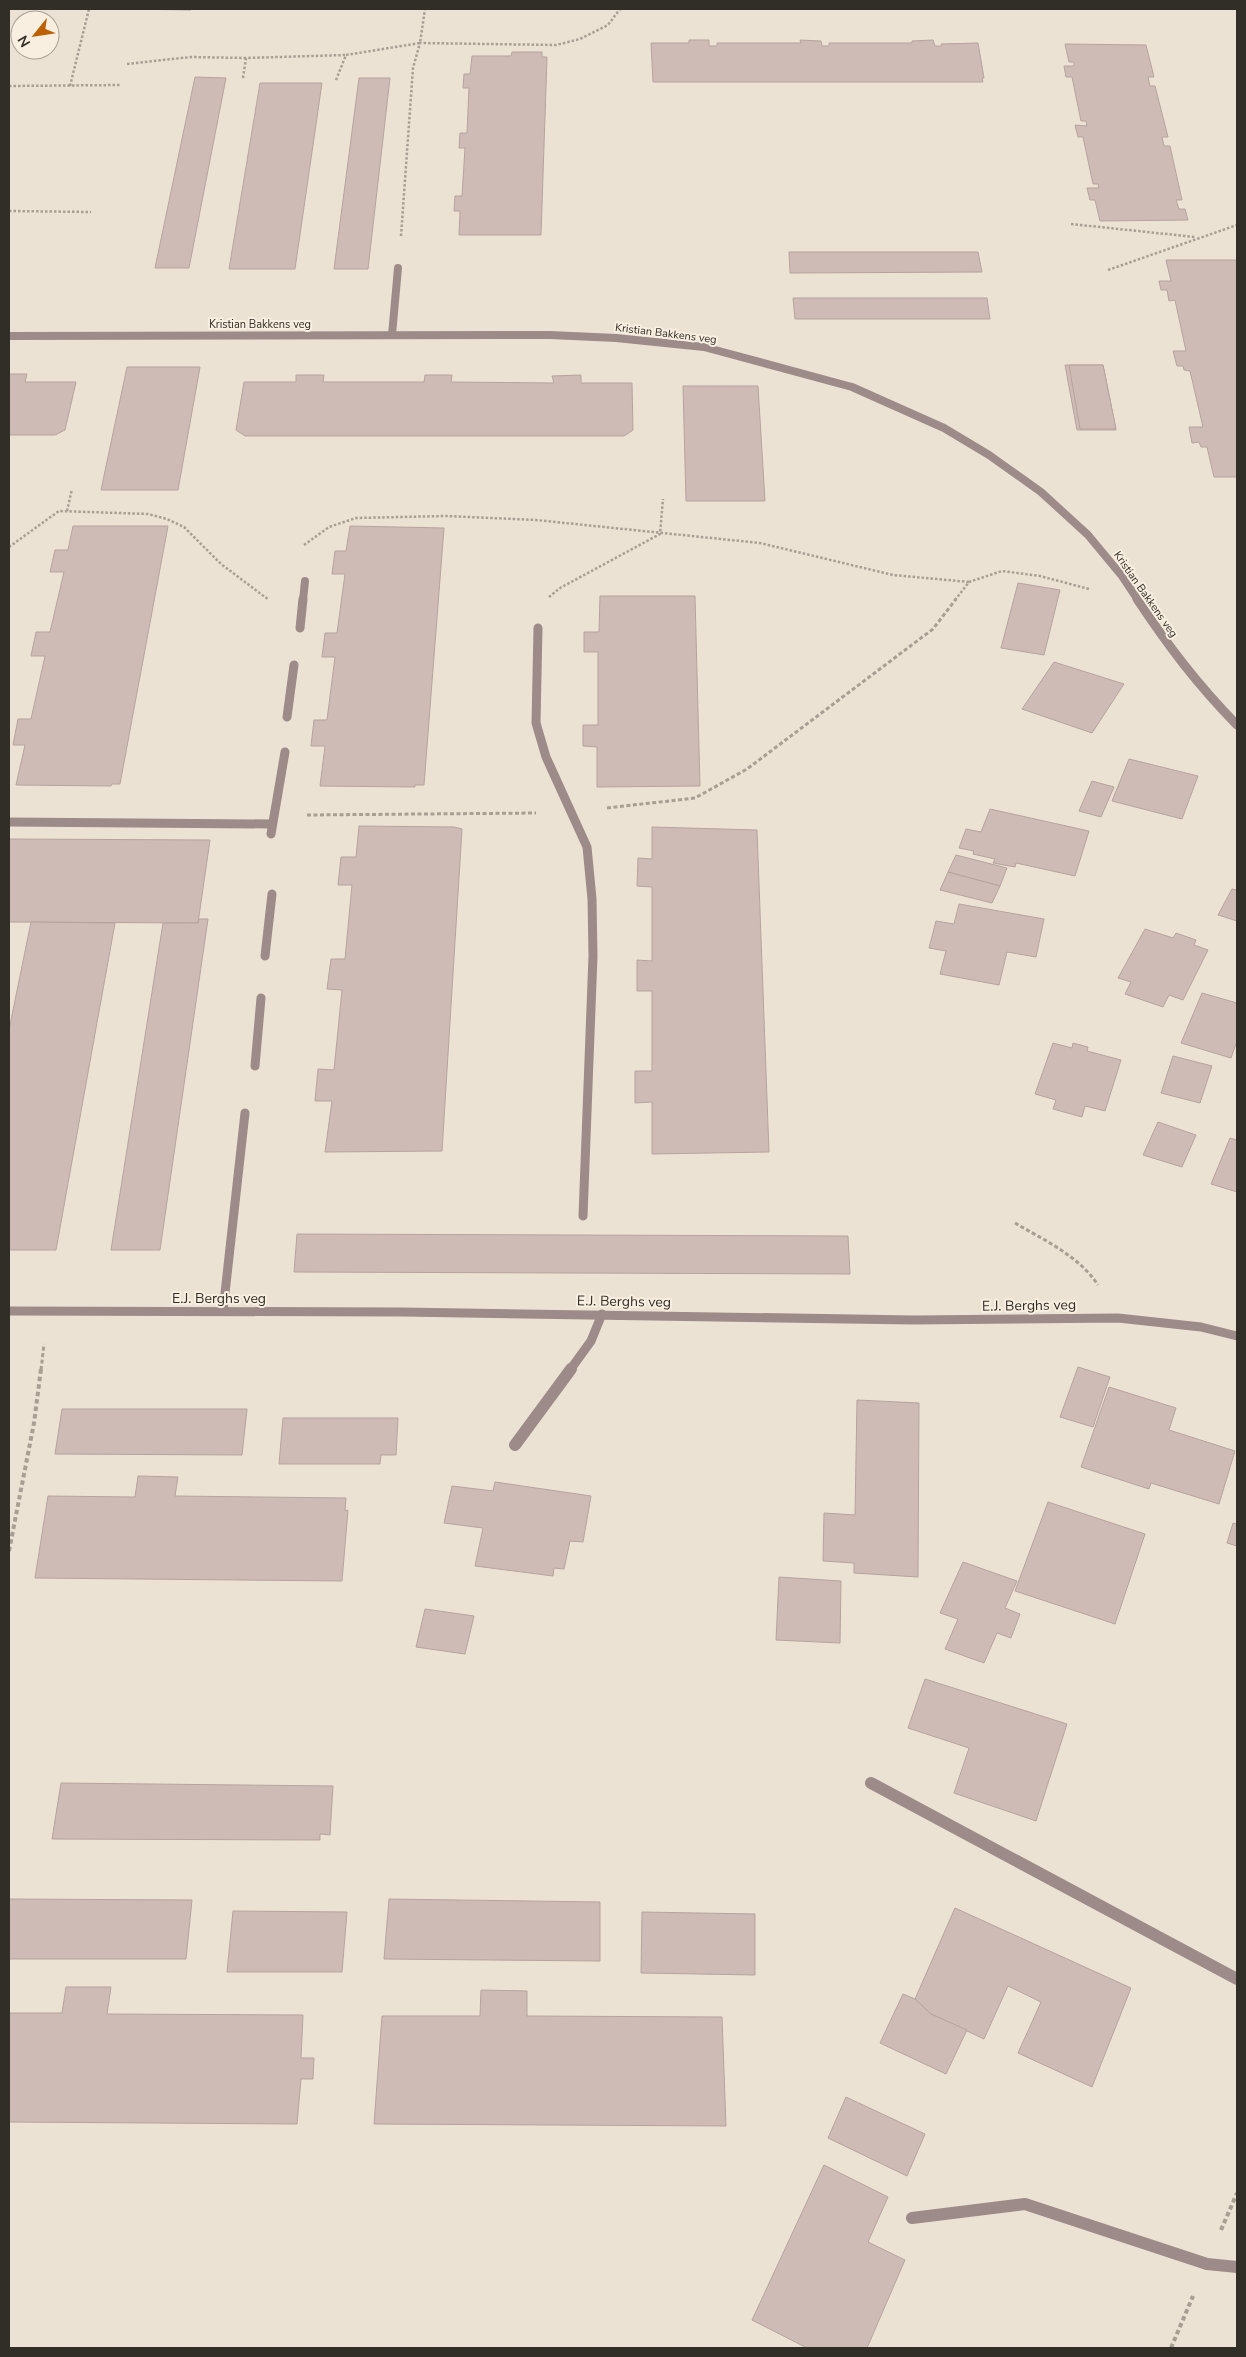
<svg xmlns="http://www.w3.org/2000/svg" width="1246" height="2357" font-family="'Nunito Sans',sans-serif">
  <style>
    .building { fill: #cebbb6; stroke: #b6a39e }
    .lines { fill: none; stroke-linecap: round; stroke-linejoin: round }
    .path-far2 { stroke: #a79f94; stroke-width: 2.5; stroke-dasharray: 2.5 2; stroke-linecap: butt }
    .path-far1 { stroke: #a79f94; stroke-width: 3; stroke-dasharray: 4 2.5; stroke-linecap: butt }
    .path { stroke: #a79f94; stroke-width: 4; stroke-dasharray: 4.5 3; stroke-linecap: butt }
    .service-far2 { stroke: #9c8b89; stroke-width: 8 }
    .service-far1 { stroke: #9c8b89; stroke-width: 9 }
    .service { stroke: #9c8b89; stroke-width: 12 }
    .minor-far1 { stroke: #9c8b89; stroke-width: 8 }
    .minor { stroke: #9c8b89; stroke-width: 9 }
    .labels { text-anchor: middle; stroke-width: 4; stroke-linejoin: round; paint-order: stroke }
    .far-street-label { font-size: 11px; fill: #312d27; stroke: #f9efe0 }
    .street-label { font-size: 14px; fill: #312d27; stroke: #f9efe0 }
  </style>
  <rect width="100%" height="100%" fill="#ece2d3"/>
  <g class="building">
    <polygon points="125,9 191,9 191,10"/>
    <polygon points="689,40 709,40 709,46 717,46 717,43 801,43 800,40 821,41 822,46 829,46 829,43 912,43 912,41 933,40 935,46 942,46 941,44 978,43 984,78 982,78 983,82 653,82 651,43 689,43"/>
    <polygon points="1065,44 1146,45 1154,77 1148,77 1150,86 1155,86 1168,137 1162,137 1164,146 1170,146 1182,200 1176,200 1179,209 1185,209 1188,220 1100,221 1095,200 1090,200 1087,188 1099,188 1098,184 1093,184 1083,137 1078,137 1075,125 1087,126 1086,121 1081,121 1072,77 1066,77 1064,66 1074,66 1074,62 1069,62"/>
    <polygon points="512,52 542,52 542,57 547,57 541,235 459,235 460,211 454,211 455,196 462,196 465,148 459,148 460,133 467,133 469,88 463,88 464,74 470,74 472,56 511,56"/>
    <polygon points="195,77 226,78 189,268 155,268"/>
    <polygon points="359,78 390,78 368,269 334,269"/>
    <polygon points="260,83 322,83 295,269 229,269"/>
    <polygon points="789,252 978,252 982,272 790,273"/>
    <polygon points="1166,260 1237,260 1237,477 1214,477 1207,447 1201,447 1199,442 1192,443 1189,427 1203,427 1190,371 1184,370 1183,366 1177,366 1173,351 1186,351 1175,300 1169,301 1167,290 1161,290 1159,281 1171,281"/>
    <polygon points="793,298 987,298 990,319 795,319"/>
    <polygon points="1065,365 1103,365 1116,430 1077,430"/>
    <polygon points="1069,365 1103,365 1116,429 1080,429"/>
    <polygon points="127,367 200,367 178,490 101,490"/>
    <polygon points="9,374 27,374 25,382 76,382 65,430 55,435 9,435"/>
    <polygon points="296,375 324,375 323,382 424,382 425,375 452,375 451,382 554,383 552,376 581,375 581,383 632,383 633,430 624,436 245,436 236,430 244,382 296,382"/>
    <polygon points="683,386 758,386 765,501 686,501"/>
    <polygon points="73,526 168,526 120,784 112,784 111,786 16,785 25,745 13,745 18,719 31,719 45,656 31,656 36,632 50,632 64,572 50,572 55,550 68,550"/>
    <polygon points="350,526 444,528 424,785 415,785 415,787 320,786 325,746 311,746 314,720 327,720 335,657 322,657 325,633 337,633 345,574 332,574 335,551 346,551"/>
    <polygon points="1018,583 1060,590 1044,655 1001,648"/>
    <polygon points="600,596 695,596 700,786 597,787 597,747 583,746 583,725 598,725 598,652 584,652 584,632 599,632"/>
    <polygon points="1054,662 1124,684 1092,733 1022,709"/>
    <polygon points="1129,759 1198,776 1182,819 1112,801"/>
    <polygon points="1092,781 1114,787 1101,817 1079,811"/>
    <polygon points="990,809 1089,831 1075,876 1016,863 1015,867 993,863 995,859 973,854 974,851 959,848 966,829 981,832"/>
    <polygon points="359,826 454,827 462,829 442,1151 325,1152 332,1101 315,1101 318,1069 334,1070 342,990 327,989 331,959 345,959 352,885 338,885 341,857 356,857"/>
    <polygon points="652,827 757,830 769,1152 652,1154 652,1102 635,1103 635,1071 652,1071 652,991 637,991 637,960 652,961 652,887 637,886 638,858 652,859"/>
    <polygon points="9,839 210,840 198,923 9,922"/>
    <polygon points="956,855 1007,868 1000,886 948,872"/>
    <polygon points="948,872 1000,886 992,903 940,890"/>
    <polygon points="1232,889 1237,890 1237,921 1218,915"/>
    <polygon points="959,904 1044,919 1036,957 1007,952 999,985 940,974 946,951 929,948 936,921 954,924"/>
    <polygon points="199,919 208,919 160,1250 111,1250 163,923 198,923"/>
    <polygon points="31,922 115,923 56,1250 9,1250 9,1030"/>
    <polygon points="1145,929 1173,938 1176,933 1196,940 1194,945 1208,950 1183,1000 1169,995 1163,1007 1125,994 1131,982 1118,978"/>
    <polygon points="1202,993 1237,1003 1237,1041 1231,1058 1181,1043"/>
    <polygon points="1053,1043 1072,1048 1073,1043 1088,1047 1087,1051 1121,1060 1105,1111 1085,1106 1082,1117 1053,1109 1056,1100 1035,1094"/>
    <polygon points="1173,1056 1212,1066 1200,1103 1161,1093"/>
    <polygon points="1158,1122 1196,1135 1182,1167 1143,1155"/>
    <polygon points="1230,1138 1237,1140 1237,1192 1211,1184"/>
    <polygon points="297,1234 848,1236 850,1274 294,1272"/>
    <polygon points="1078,1367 1110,1377 1093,1427 1060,1417"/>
    <polygon points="1109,1387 1176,1408 1169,1430 1235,1451 1219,1504 1151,1483 1149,1489 1081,1467"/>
    <polygon points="857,1400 919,1403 918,1577 854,1573 854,1563 823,1561 824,1513 855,1515"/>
    <polygon points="62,1409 247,1409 242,1455 55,1454"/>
    <polygon points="283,1418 398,1418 396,1455 381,1455 380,1464 279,1464"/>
    <polygon points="138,1476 178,1477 175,1496 346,1498 345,1511 348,1510 342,1581 35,1578 48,1496 135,1497"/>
    <polygon points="495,1482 591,1496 583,1542 570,1541 564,1569 554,1568 553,1576 475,1566 483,1528 444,1523 452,1486 493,1491"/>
    <polygon points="1048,1502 1145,1534 1115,1624 1015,1591"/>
    <polygon points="1233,1523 1237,1524 1237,1546 1227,1543"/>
    <polygon points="963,1562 1017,1581 1005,1608 1020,1614 1011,1638 997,1633 984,1663 945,1649 958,1619 940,1613"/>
    <polygon points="779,1577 841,1581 840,1643 776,1640"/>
    <polygon points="425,1609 474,1616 465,1654 416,1647"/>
    <polygon points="925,1679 1067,1724 1036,1821 954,1793 969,1748 908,1728"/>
    <polygon points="61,1783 333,1786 330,1835 320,1834 320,1840 52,1839"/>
    <polygon points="9,1899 192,1900 186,1959 9,1959"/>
    <polygon points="389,1899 600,1902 600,1961 384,1959"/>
    <polygon points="955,1908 1131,1988 1092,2087 1018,2053 1041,2002 1008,1986 984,2039 931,2014 915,1999"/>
    <polygon points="233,1911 347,1912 342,1972 227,1972"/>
    <polygon points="642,1912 755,1914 755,1975 641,1973"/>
    <polygon points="66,1987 111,1987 107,2014 303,2015 301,2058 314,2058 313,2079 301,2079 297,2124 9,2122 9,2013 62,2013"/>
    <polygon points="481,1990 527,1991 527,2016 722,2017 726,2126 374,2124 382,2016 480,2016"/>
    <polygon points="903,1994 915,1999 931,2014 967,2030 946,2074 880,2043"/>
    <polygon points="846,2097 925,2134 907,2176 828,2138"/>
    <polygon points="824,2165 888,2197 868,2242 905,2260 867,2348 807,2348 752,2320"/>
  </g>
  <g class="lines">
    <g class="path-far2">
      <polyline points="127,64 191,57 246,58"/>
      <polyline points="243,78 246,58 345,55"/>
      <polyline points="336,80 346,55 420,43 425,9"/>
      <polyline points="9,86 121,85"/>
      <polyline points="70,86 89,9"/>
      <polyline points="9,211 91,212"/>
      <polyline points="1071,224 1195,237"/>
      <polyline points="401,236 413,68 420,43 556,45 580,39 608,25 620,9"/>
      <polyline points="1108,270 1237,225"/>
      <polyline points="67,511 72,489"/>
      <polyline points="304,545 329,527 356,518 446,516 536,520 760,543 893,575 969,582"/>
      <polyline points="9,547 59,511 148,514 167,519 184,527 221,564 269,600"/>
      <polyline points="549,597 560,588 660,534 663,499"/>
      <polyline points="955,600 969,582 1002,571 1040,576 1089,589"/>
    </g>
    <g class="path-far1">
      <polyline points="607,808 695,798 747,769 933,629 956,599"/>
      <polyline points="307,815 536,813"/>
      <path d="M1015,1223C1044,1240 1079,1256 1098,1285"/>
      <polyline points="41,1370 44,1344"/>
    </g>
    <g class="path">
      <polyline points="9,1551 34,1423 41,1369"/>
      <polyline points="1221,2230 1237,2193"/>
      <polyline points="1171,2348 1193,2296"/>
    </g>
    <g class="service-far2">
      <polyline points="392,335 398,268"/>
      <polyline points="303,600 305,581"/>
    </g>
    <g class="service-far1">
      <polyline points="300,628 303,599"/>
      <polyline points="538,628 536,723 546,757 587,847 592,899 593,956 583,1216"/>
      <polyline points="287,717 294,665"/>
      <polyline points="9,822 272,824"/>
      <polyline points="271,834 285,752"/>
      <polyline points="265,956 272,894"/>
      <polyline points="255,1066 261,998"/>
      <polyline points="223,1311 245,1113"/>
      <polyline points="570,1370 591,1341 602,1314"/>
    </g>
    <g class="service">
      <polyline points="515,1445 571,1369"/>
      <polyline points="871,1783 1237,1979"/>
      <polyline points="912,2218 1025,2204 1207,2264 1237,2267"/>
    </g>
    <polyline class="minor-far1" points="9,336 550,335 616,338 704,347 852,387 944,428 989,455 1041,492 1088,535 1122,576 1138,600"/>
    <g class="minor">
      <path d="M1137,599C1169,647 1197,684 1237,725"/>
      <polyline points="9,1311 402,1312 914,1320 1118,1318 1201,1327 1237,1336"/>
    </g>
  </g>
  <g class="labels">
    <g class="far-street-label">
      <text x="260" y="328">Kristian Bakkens veg</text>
      <text transform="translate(666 333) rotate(7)" y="4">Kristian Bakkens veg</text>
      <text transform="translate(1146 594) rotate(55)" y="4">Kristian Bakkens veg</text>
    </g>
    <g class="street-label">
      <text x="219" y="1303">E.J. Berghs veg</text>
      <text transform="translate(624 1301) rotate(1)" y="5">E.J. Berghs veg</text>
      <text transform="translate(1029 1305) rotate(-1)" y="5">E.J. Berghs veg</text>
    </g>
  </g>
  <rect width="1246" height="2357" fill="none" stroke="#312d27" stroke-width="20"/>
  <g transform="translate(35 35) rotate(240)"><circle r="24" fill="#f9efe0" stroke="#a9a196"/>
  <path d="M0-4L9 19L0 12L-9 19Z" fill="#bb6104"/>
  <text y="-8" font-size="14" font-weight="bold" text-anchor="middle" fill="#312d27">N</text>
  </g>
</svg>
